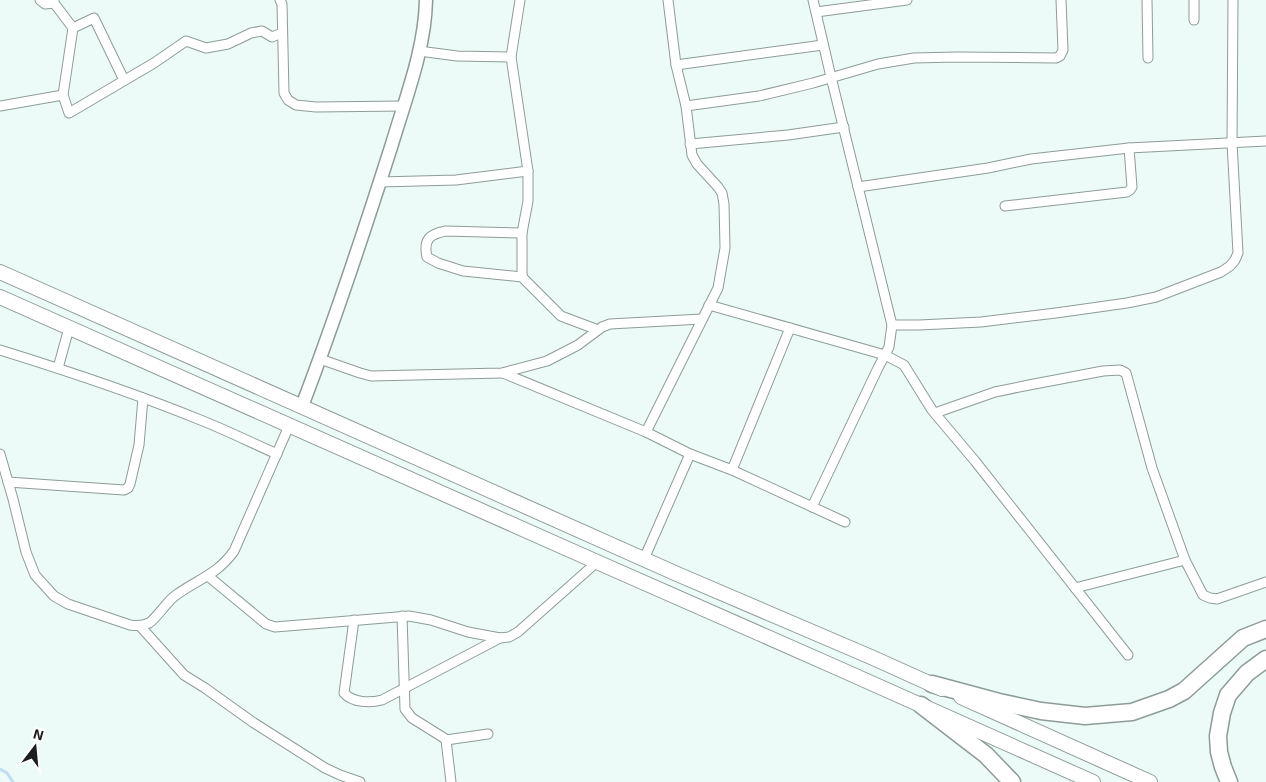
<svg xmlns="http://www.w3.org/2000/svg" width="1266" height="782" font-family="'Exo 2',sans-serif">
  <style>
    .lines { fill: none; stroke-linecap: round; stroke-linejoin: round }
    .stream { stroke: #c1ddf3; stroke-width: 3 }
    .street-casing { stroke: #8e9c98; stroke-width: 11 }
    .secondary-casing { stroke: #8e9c98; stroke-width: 15 }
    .primary-casing { stroke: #8e9c98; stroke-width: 16 }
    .highway-casing { stroke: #8e9c98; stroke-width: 19 }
    .street { stroke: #fff; stroke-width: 9 }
    .secondary { stroke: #fff; stroke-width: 12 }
    .primary { stroke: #fff; stroke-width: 14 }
    .highway { stroke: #fff; stroke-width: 16 }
  </style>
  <rect width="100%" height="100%" fill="#ecfbf7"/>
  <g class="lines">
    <polyline class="stream" points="0,769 7,773 13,782"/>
    <g class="street-casing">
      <g id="street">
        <polyline points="40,0 45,4 54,3"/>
        <polyline points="54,0 54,3 73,28 63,95 69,113 154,63 186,41 206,48 228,44 251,33 262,31 272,37 282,33"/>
        <polyline points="280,0 282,4 284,93 288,100 296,105 316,107 403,106"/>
        <polyline points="520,0 511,57 528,171 528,201 522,233 522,277"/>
        <polyline points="1147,0 1148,58"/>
        <polyline points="816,12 907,0"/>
        <polyline points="1194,20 1194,0"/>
        <polyline points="73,28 94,18 124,80"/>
        <polyline points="419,51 457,56 511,57"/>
        <polyline points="676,65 823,45"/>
        <polyline points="0,106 63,95"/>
        <polyline points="686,106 759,96 813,83 878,64 914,58 957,57 1056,58 1060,56 1063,50 1061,0"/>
        <polyline points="690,144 788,135 844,127"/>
        <polyline points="380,182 456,180 528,171"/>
        <polyline points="858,187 988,168 1031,159 1129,148 1266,141"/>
        <polyline points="1005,206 1127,192 1130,190 1132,187 1129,148"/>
        <path d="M522,233L446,231C430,234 423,239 427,257L438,263L463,271L522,277L561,316L598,330"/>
        <polyline points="709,305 885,355 904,365 932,410 975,461 1128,655"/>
        <polyline points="892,325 919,325 981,322 1056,313 1127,303 1156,297 1221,272 1230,266 1235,260 1238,253 1232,143 1233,0"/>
        <path d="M0,350C68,371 137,394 203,421C228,431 252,443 277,454"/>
        <polyline points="320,359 360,373 371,376 502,373 547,361 578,345 602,327 610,324 702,319"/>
        <polyline points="58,368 69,328"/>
        <polyline points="503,373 646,432 690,454 732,470 845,522"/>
        <polyline points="935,413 995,392 1029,385 1103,371 1120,370 1126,373 1152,468 1185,560 1203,595 1210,598 1217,599 1266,582"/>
        <polyline points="646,432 718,288 725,248 724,204 722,193 718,187 697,164 692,155 686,106 676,65 668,0"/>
        <path d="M0,454L13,499L26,552L35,575L54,596L68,604L130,625C136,626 143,626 149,623C158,617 166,602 176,595C198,579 217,575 234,551L289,426"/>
        <polyline points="732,470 790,328"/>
        <polyline points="8,482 124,490 128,488 130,484 139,445 143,398"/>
        <polyline points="812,507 878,368 889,347 892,325 831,77 813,0"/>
        <polyline points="644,559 690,454"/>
        <polyline points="208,576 266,624 275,627 409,616 431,620 468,632 500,638 509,637 518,632 597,562"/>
        <polyline points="1075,588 1185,560"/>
        <polyline points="402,616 405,709 412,718 444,738 446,740 451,782"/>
        <path d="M354,620L344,693C353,703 370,703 382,700L500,638"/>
        <polyline points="140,626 184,675 205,688 254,723 325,768 340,775 360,782"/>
        <polyline points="446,740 488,734"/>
      </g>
    </g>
    <g class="secondary-casing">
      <path id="secondary" d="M302,406C335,320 364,232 392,144C406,97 425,49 426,0"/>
    </g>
    <g class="primary-casing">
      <g id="primary">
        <polyline points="0,272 677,574 871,657 942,689"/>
        <polyline points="0,297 597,562 833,666 1093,782"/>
        <polyline points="961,697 1150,782"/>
      </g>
    </g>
    <g class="highway-casing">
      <g id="highway">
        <polyline points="932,684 999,702 1041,711 1085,716 1132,712 1169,699 1184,691 1243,638 1266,629"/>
        <polyline points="921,705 986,755 1012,782"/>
        <polyline points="1229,782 1223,767 1219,752 1218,736 1222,713 1228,695 1247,673 1266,659"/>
      </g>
    </g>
    <use href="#street" class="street"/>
    <use href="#secondary" class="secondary"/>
    <use href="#primary" class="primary"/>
    <use href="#highway" class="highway"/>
  </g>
  <g transform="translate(35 747) rotate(16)" stroke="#ffffff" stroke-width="4" paint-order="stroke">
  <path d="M0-4L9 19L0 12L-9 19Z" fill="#1a1f1e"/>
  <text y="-8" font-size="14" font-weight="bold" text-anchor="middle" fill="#1a1f1e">N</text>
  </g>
</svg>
